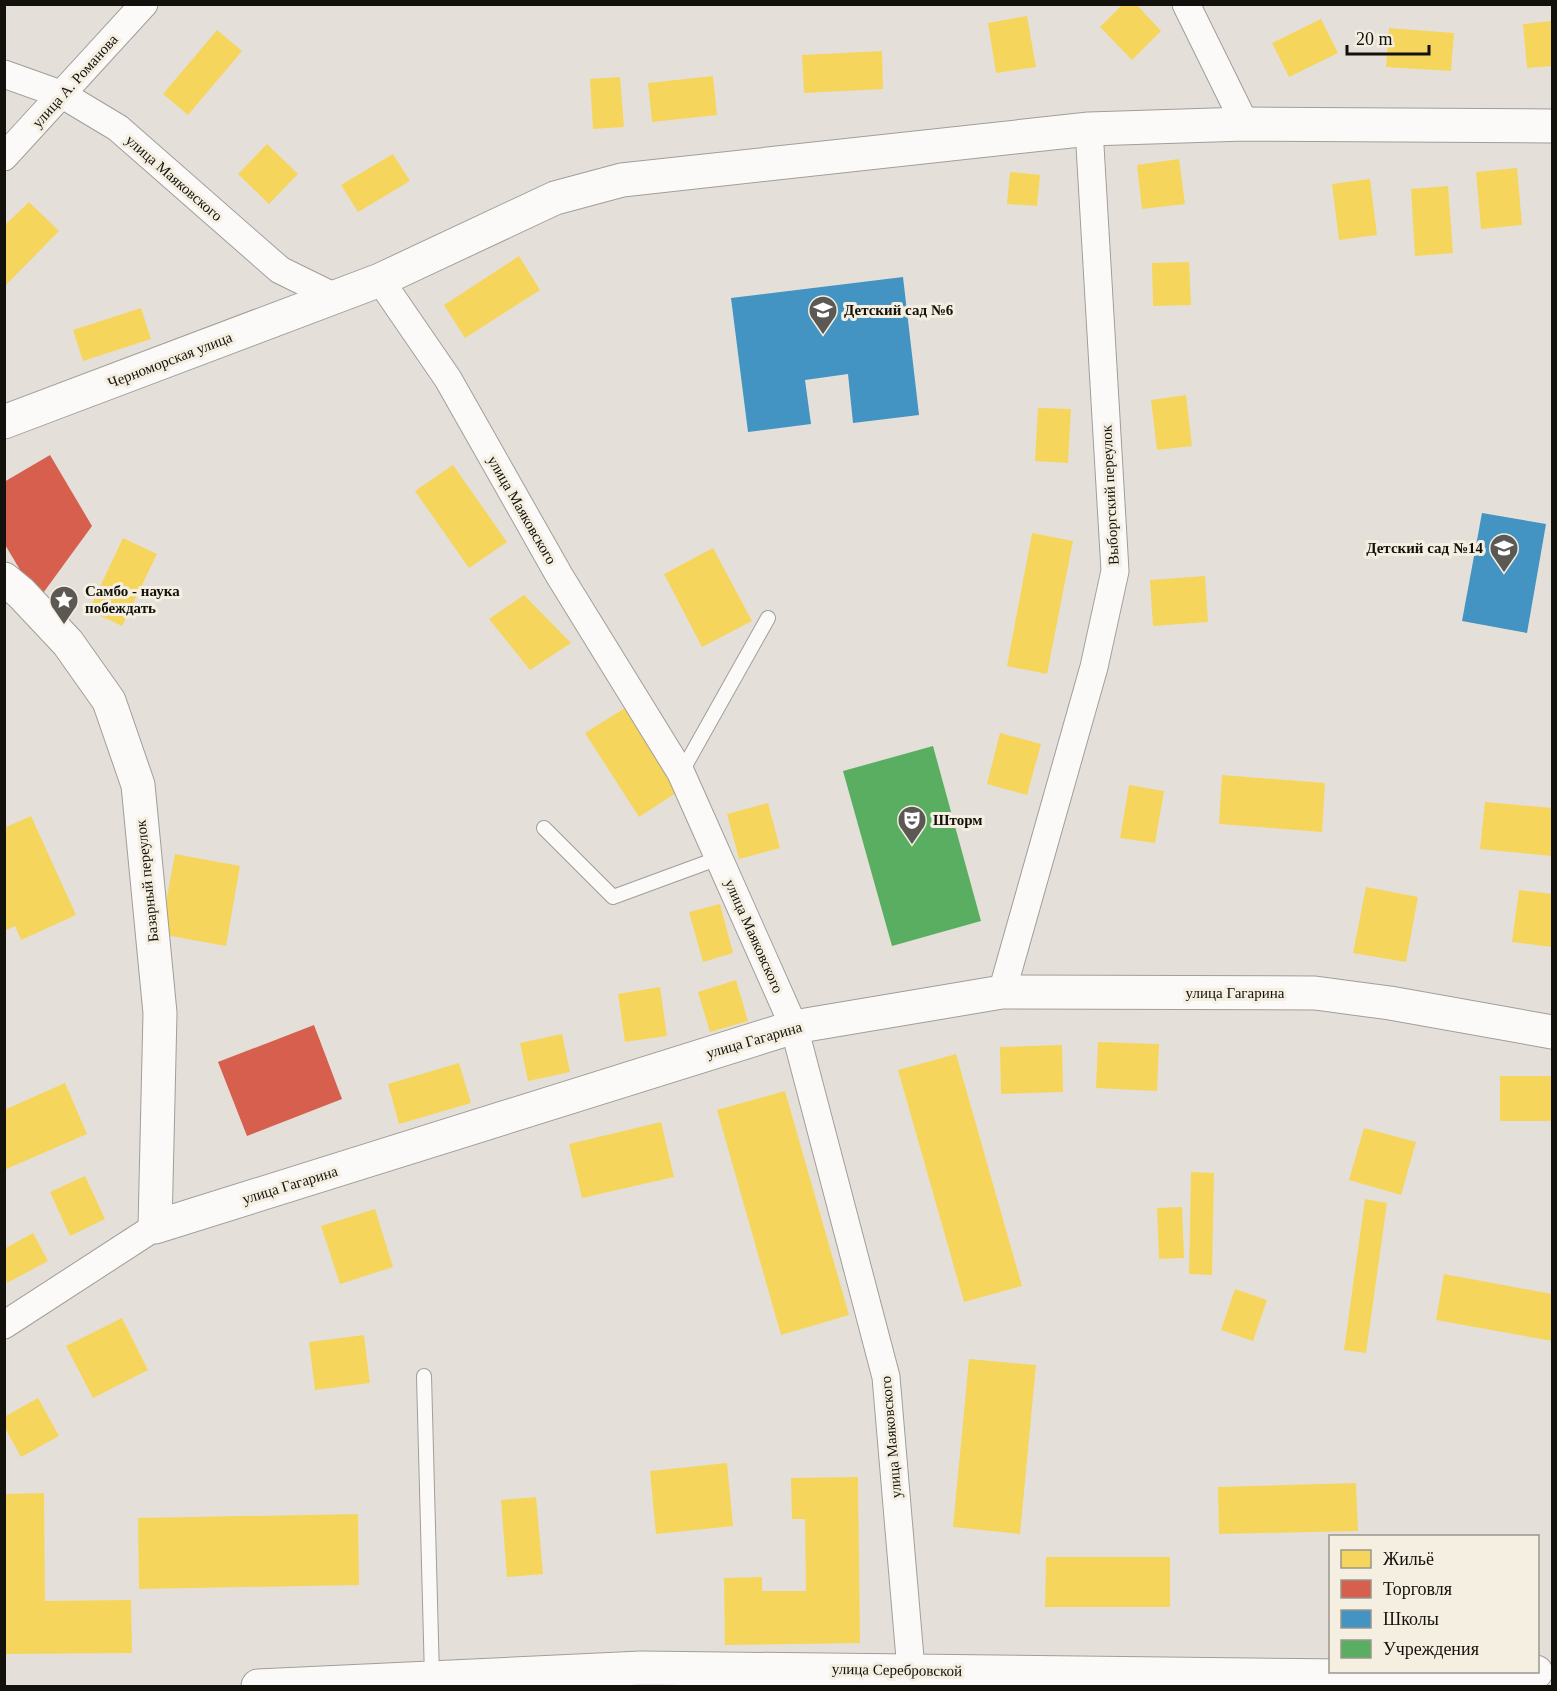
<svg xmlns="http://www.w3.org/2000/svg" width="1557" height="1691" font-family="'Times New Roman',serif">
  <style>
    .homes { fill: #f6d55c }
    .shops { fill: #d6604d }
    .schools { fill: #4393c3 }
    .public { fill: #5aae61 }
    .lines { fill: none; stroke-linecap: round; stroke-linejoin: round }
    .service-casing { stroke: #a19e99; stroke-width: 16 }
    .minor-casing { stroke: #a19e99; stroke-width: 29 }
    .tertiary-casing { stroke: #a19e99; stroke-width: 35 }
    .service { stroke: #fbfaf9; stroke-width: 14 }
    .minor { stroke: #fbfaf9; stroke-width: 27 }
    .tertiary { stroke: #fbfaf9; stroke-width: 33 }
    .labels { text-anchor: middle; stroke-width: 6; stroke-linejoin: round; paint-order: stroke }
    .street-label { font-size: 15px; fill: #13110c; stroke: #f5efe1 }
    .poi-label { font-size: 15px; font-weight: bold; fill: #13110c; stroke: #f5efe1; text-anchor: start }
  </style>
  <rect width="100%" height="100%" fill="#e4e0d9"/>
  <g class="homes">
    <polygon points="1123,4 1136,4 1161,31 1132,60 1100,27"/>
    <polygon points="1027,16 1036,67 996,73 988,23"/>
    <polygon points="1321,19 1338,53 1289,77 1272,43"/>
    <polygon points="1552,21 1552,66 1527,68 1523,24"/>
    <polygon points="1389,28 1454,33 1451,71 1386,67"/>
    <polygon points="217,30 242,51 188,115 163,94"/>
    <polygon points="882,51 883,89 804,93 802,55"/>
    <polygon points="713,76 717,115 652,122 648,83"/>
    <polygon points="620,77 624,127 593,129 590,79"/>
    <polygon points="267,144 298,174 269,204 238,174"/>
    <polygon points="393,154 410,181 358,212 341,185"/>
    <polygon points="1179,159 1185,204 1142,209 1137,165"/>
    <polygon points="1517,168 1522,225 1481,229 1476,172"/>
    <polygon points="1010,172 1040,175 1037,206 1007,204"/>
    <polygon points="1370,179 1377,235 1339,240 1332,184"/>
    <polygon points="1448,186 1453,253 1415,256 1411,189"/>
    <polygon points="29,202 59,231 4,287 4,226"/>
    <polygon points="519,256 540,290 465,338 444,305"/>
    <polygon points="1189,262 1191,305 1153,306 1152,263"/>
    <polygon points="141,308 151,339 83,361 73,330"/>
    <polygon points="1186,395 1192,446 1157,450 1151,400"/>
    <polygon points="1038,408 1071,409 1068,463 1035,461"/>
    <polygon points="453,465 507,542 469,568 415,491"/>
    <polygon points="1032,533 1073,541 1047,674 1007,666"/>
    <polygon points="123,538 157,554 122,626 89,610"/>
    <polygon points="713,548 752,621 702,647 664,574"/>
    <polygon points="1205,576 1208,622 1153,626 1150,580"/>
    <polygon points="524,595 571,643 530,670 489,619"/>
    <polygon points="628,706 682,789 639,817 585,733"/>
    <polygon points="1000,733 1041,744 1027,795 987,784"/>
    <polygon points="1222,775 1325,783 1322,832 1219,824"/>
    <polygon points="1129,785 1164,791 1155,843 1120,838"/>
    <polygon points="1485,802 1552,808 1552,856 1480,849"/>
    <polygon points="768,803 780,848 739,859 727,814"/>
    <polygon points="31,816 76,915 21,940 15,926 4,931 4,828"/>
    <polygon points="175,854 240,866 226,946 160,934"/>
    <polygon points="1366,887 1418,897 1406,962 1353,953"/>
    <polygon points="1519,890 1552,894 1552,947 1512,942"/>
    <polygon points="720,904 733,953 703,962 689,912"/>
    <polygon points="736,980 748,1021 710,1032 698,992"/>
    <polygon points="660,987 667,1036 625,1042 618,994"/>
    <polygon points="562,1034 570,1072 528,1081 520,1043"/>
    <polygon points="1098,1042 1159,1044 1157,1091 1096,1088"/>
    <polygon points="1062,1045 1063,1092 1001,1094 1000,1047"/>
    <polygon points="956,1054 1022,1286 964,1302 898,1070"/>
    <polygon points="459,1063 471,1103 399,1124 388,1084"/>
    <rect x="1500" y="1076" width="52" height="45"/>
    <polygon points="65,1083 87,1134 4,1170 4,1110"/>
    <polygon points="785,1091 849,1315 781,1335 717,1110"/>
    <polygon points="661,1122 674,1177 582,1198 569,1144"/>
    <polygon points="1364,1128 1416,1142 1401,1195 1349,1180"/>
    <polygon points="1191,1172 1214,1173 1212,1275 1189,1274"/>
    <polygon points="85,1176 105,1219 70,1236 50,1192"/>
    <polygon points="1365,1199 1387,1203 1366,1353 1344,1350"/>
    <polygon points="1182,1207 1184,1258 1159,1259 1157,1208"/>
    <polygon points="375,1209 393,1267 340,1284 321,1226"/>
    <polygon points="33,1233 48,1261 7,1283 4,1277 4,1249"/>
    <polygon points="1444,1274 1552,1294 1552,1341 1436,1320"/>
    <polygon points="1235,1289 1267,1300 1253,1341 1221,1330"/>
    <polygon points="122,1318 148,1370 93,1398 66,1346"/>
    <polygon points="364,1335 370,1383 315,1390 309,1342"/>
    <polygon points="969,1359 1036,1365 1020,1534 953,1527"/>
    <polygon points="38,1398 59,1436 21,1457 4,1426 4,1417"/>
    <polygon points="727,1463 733,1526 656,1534 650,1471"/>
    <polygon points="858,1477 860,1643 725,1645 724,1578 762,1577 762,1591 806,1591 805,1519 792,1519 791,1478"/>
    <polygon points="1356,1483 1358,1531 1219,1534 1218,1487"/>
    <polygon points="44,1493 45,1601 131,1600 132,1653 4,1654 4,1494"/>
    <polygon points="536,1497 543,1574 507,1577 501,1500"/>
    <polygon points="358,1514 359,1585 139,1589 138,1518"/>
    <polygon points="1046,1557 1170,1557 1170,1607 1045,1607"/>
  </g>
  <g class="shops">
    <polygon points="50,455 92,526 38,600 4,543 4,482"/>
    <polygon points="314,1025 342,1099 247,1136 218,1062"/>
  </g>
  <g class="schools">
    <polygon points="903,277 919,415 853,423 848,374 805,380 811,424 748,432 731,298"/>
    <polygon points="1482,513 1546,524 1527,633 1462,621"/>
  </g>
  <polygon class="public" points="933,746 981,921 892,946 843,771"/>
  <g class="lines">
    <g class="service-casing">
      <g id="service">
        <polyline points="681,773 768,618"/>
        <polyline points="544,828 613,897 719,858"/>
        <polyline points="424,1376 432,1677"/>
      </g>
    </g>
    <g class="minor-casing">
      <g id="minor">
        <polyline points="1186,4 1245,124"/>
        <polyline points="4,74 63,95 118,128 280,270 335,297"/>
        <polyline points="4,157 144,4"/>
        <polyline points="380,280 448,379 559,575 681,773 794,1027 886,1377 911,1670"/>
        <polyline points="1002,992 1094,667 1115,571 1089,129"/>
        <polyline points="4,1325 155,1227"/>
      </g>
    </g>
    <g class="tertiary-casing">
      <g id="tertiary">
        <polyline points="4,422 380,280 555,198 622,180 1089,129 1245,124 1552,126"/>
        <polyline points="4,579 21,593 68,643 109,701 138,785 160,1013 155,1227 794,1027 1002,992 1315,993 1390,1003 1552,1032"/>
        <polyline points="258,1686 641,1668 1347,1676 1536,1672"/>
      </g>
    </g>
    <use href="#service" class="service"/>
    <use href="#minor" class="minor"/>
    <use href="#tertiary" class="tertiary"/>
  </g>
  <defs>
    <g id="school-pin" transform="scale(1.5)"><path d="M0 17L-7.5 6A9.5 9.5 0 1 1 7.5 6Z" fill="#5c5954" stroke="#f5efe1"/><path d="M0-5L7-2L0 1L-7-2ZM-4 1L0 2.5L4 1V4Q0 6-4 4Z" fill="#fff"/></g>
    <g id="sight-pin" transform="scale(1.5)"><path d="M0 17L-7.5 6A9.5 9.5 0 1 1 7.5 6Z" fill="#5c5954" stroke="#f5efe1"/><path d="M0-6L1.8-2.2L6-1.7L2.9 1.2L3.7 5.4L0 3.3L-3.7 5.4L-2.9 1.2L-6-1.7L-1.8-2.2Z" fill="#fff"/></g>
    <g id="theatre-pin" transform="scale(1.5)"><path d="M0 17L-7.5 6A9.5 9.5 0 1 1 7.5 6Z" fill="#5c5954" stroke="#f5efe1"/><path d="M-5-5.5Q0-4 5-5.5V0Q5 5 0 6Q-5 5-5 0ZM-3.3-2.5H-1v1.5H-3.3ZM1-2.5H3.3v1.5H1ZM-2.8 1Q0 5.5 2.8 1Z" fill="#fff"/></g>
  </defs>
  <g fill-rule="evenodd">
    <use href="#school-pin" x="823" y="310"/>
    <use href="#school-pin" x="1504" y="548"/>
    <use href="#sight-pin" x="64" y="600"/>
    <use href="#theatre-pin" x="912" y="820"/>
  </g>
  <g class="labels">
    <g class="street-label">
      <text transform="translate(75 81) rotate(-48)" y="5">улица А. Романова</text>
      <text transform="translate(174 178) rotate(41)" y="5">улица Маяковского</text>
      <text transform="translate(170 360) rotate(-21)" y="5">Черноморская улица</text>
      <text transform="translate(1110 495) rotate(-93)" y="5">Выборгский переулок</text>
      <text transform="translate(522 510) rotate(60)" y="5">улица Маяковского</text>
      <text transform="translate(147 881) rotate(-96)" y="5">Базарный переулок</text>
      <text transform="translate(754 936) rotate(66)" y="5">улица Маяковского</text>
      <text x="1235" y="998">улица Гагарина</text>
      <text transform="translate(754 1040) rotate(-16)" y="5">улица Гагарина</text>
      <text transform="translate(290 1185) rotate(-17)" y="5">улица Гагарина</text>
      <text transform="translate(891 1437) rotate(-95)" y="5">улица Маяковского</text>
      <text transform="translate(897 1670) rotate(1)" y="5">улица Серебровской</text>
    </g>
    <g class="poi-label">
      <text x="844" y="315">Детский сад №6</text>
      <text x="1483" y="553" text-anchor="end">Детский сад №14</text>
      <text x="85" y="596">Самбо - наука<tspan x="85" dy="17">побеждать</tspan></text>
      <text x="933" y="825">Шторм</text>
    </g>
  </g>
  <rect width="1557" height="1691" fill="none" stroke="#13110c" stroke-width="12"/>
  <rect x="1329" y="1535" width="210" height="138" fill="#f5efe1" stroke="#9b968c" stroke-width="1.5"/>
  <rect x="1341" y="1550" width="30" height="18" fill="#f6d55c" stroke="#9b968c" stroke-width="1.5"/>
  <text x="1383" y="1565" font-size="18" fill="#13110c">Жильё</text>
  <rect x="1341" y="1580" width="30" height="18" fill="#d6604d" stroke="#9b968c" stroke-width="1.5"/>
  <text x="1383" y="1595" font-size="18" fill="#13110c">Торговля</text>
  <rect x="1341" y="1610" width="30" height="18" fill="#4393c3" stroke="#9b968c" stroke-width="1.5"/>
  <text x="1383" y="1625" font-size="18" fill="#13110c">Школы</text>
  <rect x="1341" y="1640" width="30" height="18" fill="#5aae61" stroke="#9b968c" stroke-width="1.5"/>
  <text x="1383" y="1655" font-size="18" fill="#13110c">Учреждения</text>
  <path d="M1347 45v9h82v-9" fill="none" stroke="#13110c" stroke-width="3"/>
  <text x="1356" y="45" font-size="18" fill="#13110c" stroke="#f5efe1" stroke-width="4.5" paint-order="stroke">20 m</text>
</svg>
